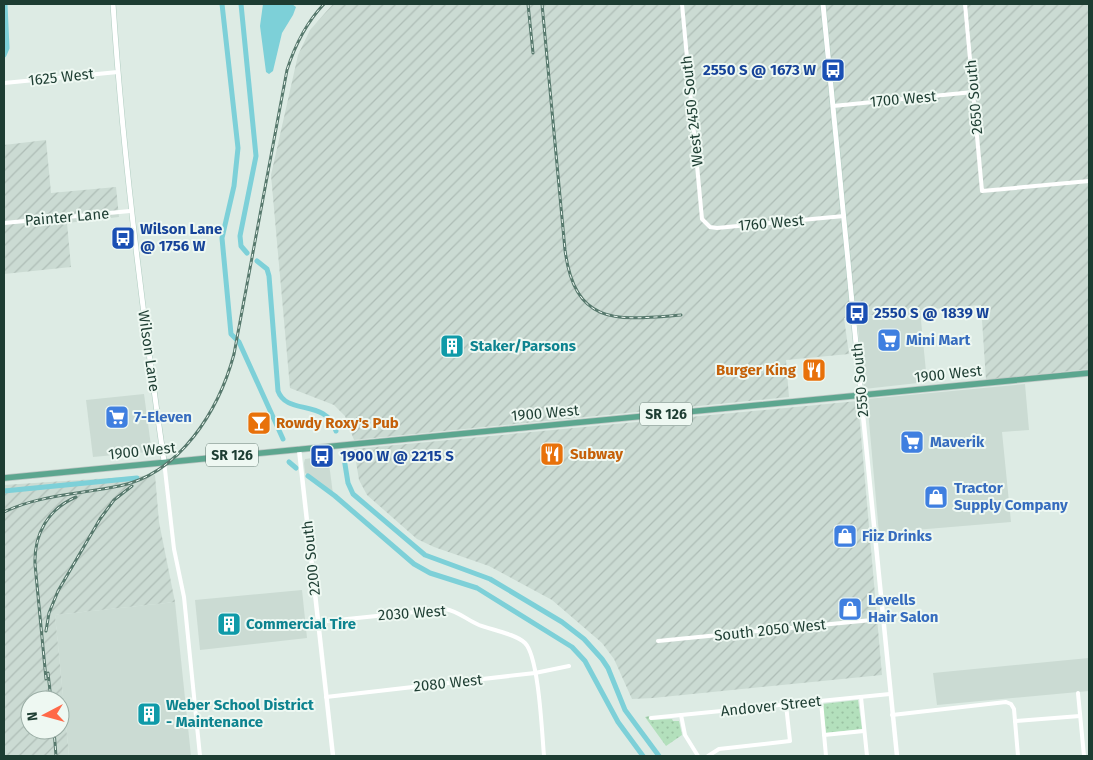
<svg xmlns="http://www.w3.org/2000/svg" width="1093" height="760" font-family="'Fira Sans',sans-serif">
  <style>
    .built { fill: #cbdbd3 }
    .industrial { fill: url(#industrial-furrows); fill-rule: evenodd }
    .grass { fill: url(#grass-dots) }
    .water { fill: #7dd0d8 }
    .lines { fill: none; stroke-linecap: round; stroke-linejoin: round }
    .canal { stroke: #7dd0d8; stroke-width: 5 }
    .secondary-casing { stroke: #afccc0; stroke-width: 6 }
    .primary-casing { stroke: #bbc5c2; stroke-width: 7 }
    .minor { stroke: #fff; stroke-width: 4 }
    .tertiary { stroke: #fff; stroke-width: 4.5 }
    .secondary { stroke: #fff; stroke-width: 5 }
    .primary { stroke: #5ca68f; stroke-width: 5.5 }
    .rail-casing { stroke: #57796d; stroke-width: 3 }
    .rail { stroke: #eef8f2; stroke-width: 1; stroke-dasharray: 4; stroke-linecap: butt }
    .labels { text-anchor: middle; stroke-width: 4; stroke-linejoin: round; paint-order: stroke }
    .shield { fill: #eef8f2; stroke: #5c756c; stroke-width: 1 }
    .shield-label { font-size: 14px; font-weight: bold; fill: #1d3d32 }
    .transit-label { font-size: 15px; font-weight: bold; fill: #164399; stroke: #eef8f2; text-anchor: start }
    .street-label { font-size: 15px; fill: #1d3d32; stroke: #eef8f2 }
    .shop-label { font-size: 15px; font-weight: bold; fill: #366cbe; stroke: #eef8f2; text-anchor: start }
    .culture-label { font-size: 15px; font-weight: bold; fill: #0d838f; stroke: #eef8f2; text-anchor: start }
    .food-label { font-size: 15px; font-weight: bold; fill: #c56008; stroke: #eef8f2; text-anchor: start }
  </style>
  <defs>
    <pattern id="industrial-furrows" width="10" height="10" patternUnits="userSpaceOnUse" patternTransform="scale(1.25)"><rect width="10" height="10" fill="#cbdbd3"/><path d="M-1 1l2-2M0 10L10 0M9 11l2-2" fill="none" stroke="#aebdb6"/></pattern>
    <pattern id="grass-dots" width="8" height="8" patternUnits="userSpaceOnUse" patternTransform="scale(1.25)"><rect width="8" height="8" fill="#b3e0bc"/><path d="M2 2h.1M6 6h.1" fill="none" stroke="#9ac1a2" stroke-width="1.8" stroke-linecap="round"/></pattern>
  </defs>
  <rect width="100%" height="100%" fill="#ddebe4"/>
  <g class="built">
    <polygon points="920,310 927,382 864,389 857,317"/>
    <polygon points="1025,384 1029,430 1002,432 1011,522 879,533 867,399"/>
    <polygon points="144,394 151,446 150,450 147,452 93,457 86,400"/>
    <polygon points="328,456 333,494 305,473 304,463 305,459"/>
    <polygon points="302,590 307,638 200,650 195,600"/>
    <polygon points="175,602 191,756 69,756 55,615"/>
    <polygon points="1089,658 1089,691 937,705 933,673"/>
  </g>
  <g class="industrial">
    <polygon points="333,4 1089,4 1089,369 986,380 981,305 920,310 844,318 849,354 786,360 789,397 354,440 345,416 334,405 290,388 271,175 298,55 310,30"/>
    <polygon points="46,140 51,193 116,187 119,217 67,223 71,267 4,274 4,145"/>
    <polygon points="858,401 882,675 653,698 632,699 614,659 602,643 552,600 489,566 434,547 417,539 367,495 359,480 354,449"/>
    <path d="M155,475L159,522L175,602L55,615L69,756H4V485ZM30,700H60V730H30Z"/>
  </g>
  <g class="grass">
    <polygon points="858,700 862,729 826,733 822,704"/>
    <polygon points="649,716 650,720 652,720 672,719 673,721 679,721 682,735 666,746 645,717"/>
  </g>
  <polygon class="water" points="263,4 292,4 296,7 293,15 282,33 273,71 269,74 266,72 260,26"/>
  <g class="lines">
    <g class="canal">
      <polyline points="222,4 238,148 234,186 222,238 231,334 239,342 283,439"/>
      <polyline points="241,4 256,156 240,236 241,246 247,253"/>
      <polyline points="4,55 7,48 5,4"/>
      <path d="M257,261L267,269L269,276L278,391C287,416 326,398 336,431"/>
      <polyline points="344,458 348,483 353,494 425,555 490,579 562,622 584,639 602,659 608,668 625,710 659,756"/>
      <polyline points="289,462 296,468"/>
      <polyline points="308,476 335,496 414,564 430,573 477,588 572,647 585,661 618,722 643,756"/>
      <polyline points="4,491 137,478"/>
    </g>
    <g class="secondary-casing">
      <g id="secondary">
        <path d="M113,4C123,157 142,309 164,461"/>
        <polyline points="823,4 861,395"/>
      </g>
    </g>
    <g class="primary-casing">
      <polyline id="primary" points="4,478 1089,373"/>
    </g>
    <g class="minor">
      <polyline points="682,4 702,219 710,227 717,228 844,216"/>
      <polyline points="965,4 982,191 1089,181"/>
      <polyline points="4,83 118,72"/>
      <polyline points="833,106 973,92"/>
      <polyline points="4,223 130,211"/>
      <polyline points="164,461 174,549 184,597 200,756"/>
      <path d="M318,622L445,609C458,611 467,620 479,625C492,630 516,634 525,643C539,657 542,734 544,756"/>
      <polyline points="658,641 882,619"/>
      <polyline points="1078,693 1084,756"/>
      <polyline points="326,697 535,673 569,666"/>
      <polyline points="861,697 867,756"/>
      <polyline points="821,701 826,756"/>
      <polyline points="681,715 685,735 698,756"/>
      <polyline points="892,715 1006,702 1011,704 1014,709 1018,756"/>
      <polyline points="651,718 890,694"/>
      <polyline points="1015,721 1080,716"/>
      <polyline points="824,735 864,731"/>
      <polyline points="708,756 719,749 790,741 786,705"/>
    </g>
    <g class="tertiary">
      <polyline points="861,395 897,756"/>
      <polyline points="299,449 333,756"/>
    </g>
    <use href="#secondary" class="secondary"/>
    <use href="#primary" class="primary"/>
    <g class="rail-casing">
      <g id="rail">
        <polyline points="528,4 533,53"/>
        <path d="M542,4L565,250C575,327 618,320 681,315"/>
        <path d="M4,512C39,495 81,494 119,486C180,474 219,410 234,354L287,70C295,45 306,23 324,4"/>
        <polyline points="46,631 49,613 58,591 100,519 114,500 132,486"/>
        <polyline points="48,673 51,700"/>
        <path d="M46,679L35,564C34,534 48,509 76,497"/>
        <polyline points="54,730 56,756"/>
      </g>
    </g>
    <use href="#rail" class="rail"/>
  </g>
  <defs>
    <g id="bus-square" transform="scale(1.25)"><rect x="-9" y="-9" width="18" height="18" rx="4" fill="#1a4fb4" stroke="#eef8f2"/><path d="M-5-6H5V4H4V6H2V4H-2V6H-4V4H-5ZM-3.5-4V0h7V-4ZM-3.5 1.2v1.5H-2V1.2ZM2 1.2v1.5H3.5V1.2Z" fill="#fff"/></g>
    <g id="supermarket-square" transform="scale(1.25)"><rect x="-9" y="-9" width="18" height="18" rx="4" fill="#3f7fe0" stroke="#eef8f2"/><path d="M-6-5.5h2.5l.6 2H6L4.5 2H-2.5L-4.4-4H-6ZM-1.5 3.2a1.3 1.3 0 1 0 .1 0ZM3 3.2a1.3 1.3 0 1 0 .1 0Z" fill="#fff"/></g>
    <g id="building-square" transform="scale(1.25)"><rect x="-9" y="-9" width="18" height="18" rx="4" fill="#0f9aa8" stroke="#eef8f2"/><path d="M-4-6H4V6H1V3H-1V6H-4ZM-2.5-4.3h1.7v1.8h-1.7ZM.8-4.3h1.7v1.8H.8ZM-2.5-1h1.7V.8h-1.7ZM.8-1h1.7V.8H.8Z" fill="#fff"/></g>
    <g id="restaurant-square" transform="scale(1.25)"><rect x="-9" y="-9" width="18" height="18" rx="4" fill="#e8710a" stroke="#eef8f2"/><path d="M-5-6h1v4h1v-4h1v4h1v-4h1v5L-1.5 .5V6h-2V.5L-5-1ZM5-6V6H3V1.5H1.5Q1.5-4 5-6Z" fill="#fff"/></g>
    <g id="bar-square" transform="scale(1.25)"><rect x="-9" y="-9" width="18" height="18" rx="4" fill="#e8710a" stroke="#eef8f2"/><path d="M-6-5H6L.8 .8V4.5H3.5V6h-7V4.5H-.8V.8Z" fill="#fff"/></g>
    <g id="shop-square" transform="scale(1.25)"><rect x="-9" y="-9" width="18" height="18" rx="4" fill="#3f7fe0" stroke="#eef8f2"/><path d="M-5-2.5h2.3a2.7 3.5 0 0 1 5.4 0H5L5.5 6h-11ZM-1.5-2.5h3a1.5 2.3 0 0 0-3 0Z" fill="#fff"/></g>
  </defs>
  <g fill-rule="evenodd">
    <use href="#bus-square" x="833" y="70"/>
    <use href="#bus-square" x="123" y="238"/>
    <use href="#bus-square" x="857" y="313"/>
    <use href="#supermarket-square" x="889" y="340"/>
    <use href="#building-square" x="452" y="346"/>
    <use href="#restaurant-square" x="814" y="370"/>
    <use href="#supermarket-square" x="117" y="417"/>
    <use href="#bar-square" x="259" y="423"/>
    <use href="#supermarket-square" x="912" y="442"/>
    <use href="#restaurant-square" x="552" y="454"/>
    <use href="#bus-square" x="322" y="456"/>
    <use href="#shop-square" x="936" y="497"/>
    <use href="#shop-square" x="845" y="536"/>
    <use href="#shop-square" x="850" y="609"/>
    <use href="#building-square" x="229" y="624"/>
    <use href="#building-square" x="149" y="714"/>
  </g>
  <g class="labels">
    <g class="shield">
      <rect x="640" y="402.5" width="52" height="23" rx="4"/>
      <rect x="206" y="443.5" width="52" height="23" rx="4"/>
    </g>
    <g class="shield-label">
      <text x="666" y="419">SR 126</text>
      <text x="232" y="460">SR 126</text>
    </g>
    <g class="transit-label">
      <text x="816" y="75" text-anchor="end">2550 S @ 1673 W</text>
      <text x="140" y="234">Wilson Lane<tspan x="140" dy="17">@ 1756 W</tspan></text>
      <text x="874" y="318">2550 S @ 1839 W</text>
      <text x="340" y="461">1900 W @ 2215 S</text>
    </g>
    <g class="street-label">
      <text transform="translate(61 77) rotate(-6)" y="5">1625 West</text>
      <text transform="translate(974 97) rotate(-95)" y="5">2650 South</text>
      <text transform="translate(903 99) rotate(-5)" y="5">1700 West</text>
      <text transform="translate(692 111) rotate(-96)" y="5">West 2450 South</text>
      <text transform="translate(67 217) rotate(-5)" y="5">Painter Lane</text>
      <text transform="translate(771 223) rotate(-5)" y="5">1760 West</text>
      <text transform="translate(149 351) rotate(82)" y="5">Wilson Lane</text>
      <text transform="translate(948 374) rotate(-6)" y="5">1900 West</text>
      <text transform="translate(860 380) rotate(-95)" y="5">2550 South</text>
      <text transform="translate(545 413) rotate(-5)" y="5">1900 West</text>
      <text transform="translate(142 451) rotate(-6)" y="5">1900 West</text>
      <text transform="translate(311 558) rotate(-96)" y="5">2200 South</text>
      <text transform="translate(412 613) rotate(-4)" y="5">2030 West</text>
      <text transform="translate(770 630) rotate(-6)" y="5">South 2050 West</text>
      <text transform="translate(448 683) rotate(-6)" y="5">2080 West</text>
      <text transform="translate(771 706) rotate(-6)" y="5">Andover Street</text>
    </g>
    <g class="shop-label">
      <text x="906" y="345">Mini Mart</text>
      <text x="134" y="422">7-Eleven</text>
      <text x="930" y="447">Maverik</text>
      <text x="954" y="493">Tractor<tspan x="954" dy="17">Supply Company</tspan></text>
      <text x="862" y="541">Fiiz Drinks</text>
      <text x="868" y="605">Levells<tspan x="868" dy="17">Hair Salon</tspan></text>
    </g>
    <g class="culture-label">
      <text x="470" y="351">Staker/Parsons</text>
      <text x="246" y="629">Commercial Tire</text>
      <text x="166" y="710">Weber School District<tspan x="166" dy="17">- Maintenance</tspan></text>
    </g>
    <g class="food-label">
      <text x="796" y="375" text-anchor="end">Burger King</text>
      <text x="276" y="428">Rowdy Roxy's Pub</text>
      <text x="570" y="459">Subway</text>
    </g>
  </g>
  <rect width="1093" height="760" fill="none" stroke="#1d3d32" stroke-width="10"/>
  <g transform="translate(45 715) rotate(264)"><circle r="24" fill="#eef8f2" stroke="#9aada5"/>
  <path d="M0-4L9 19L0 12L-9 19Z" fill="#ff6948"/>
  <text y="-8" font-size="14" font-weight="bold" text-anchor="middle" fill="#1d3d32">N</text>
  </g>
</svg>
